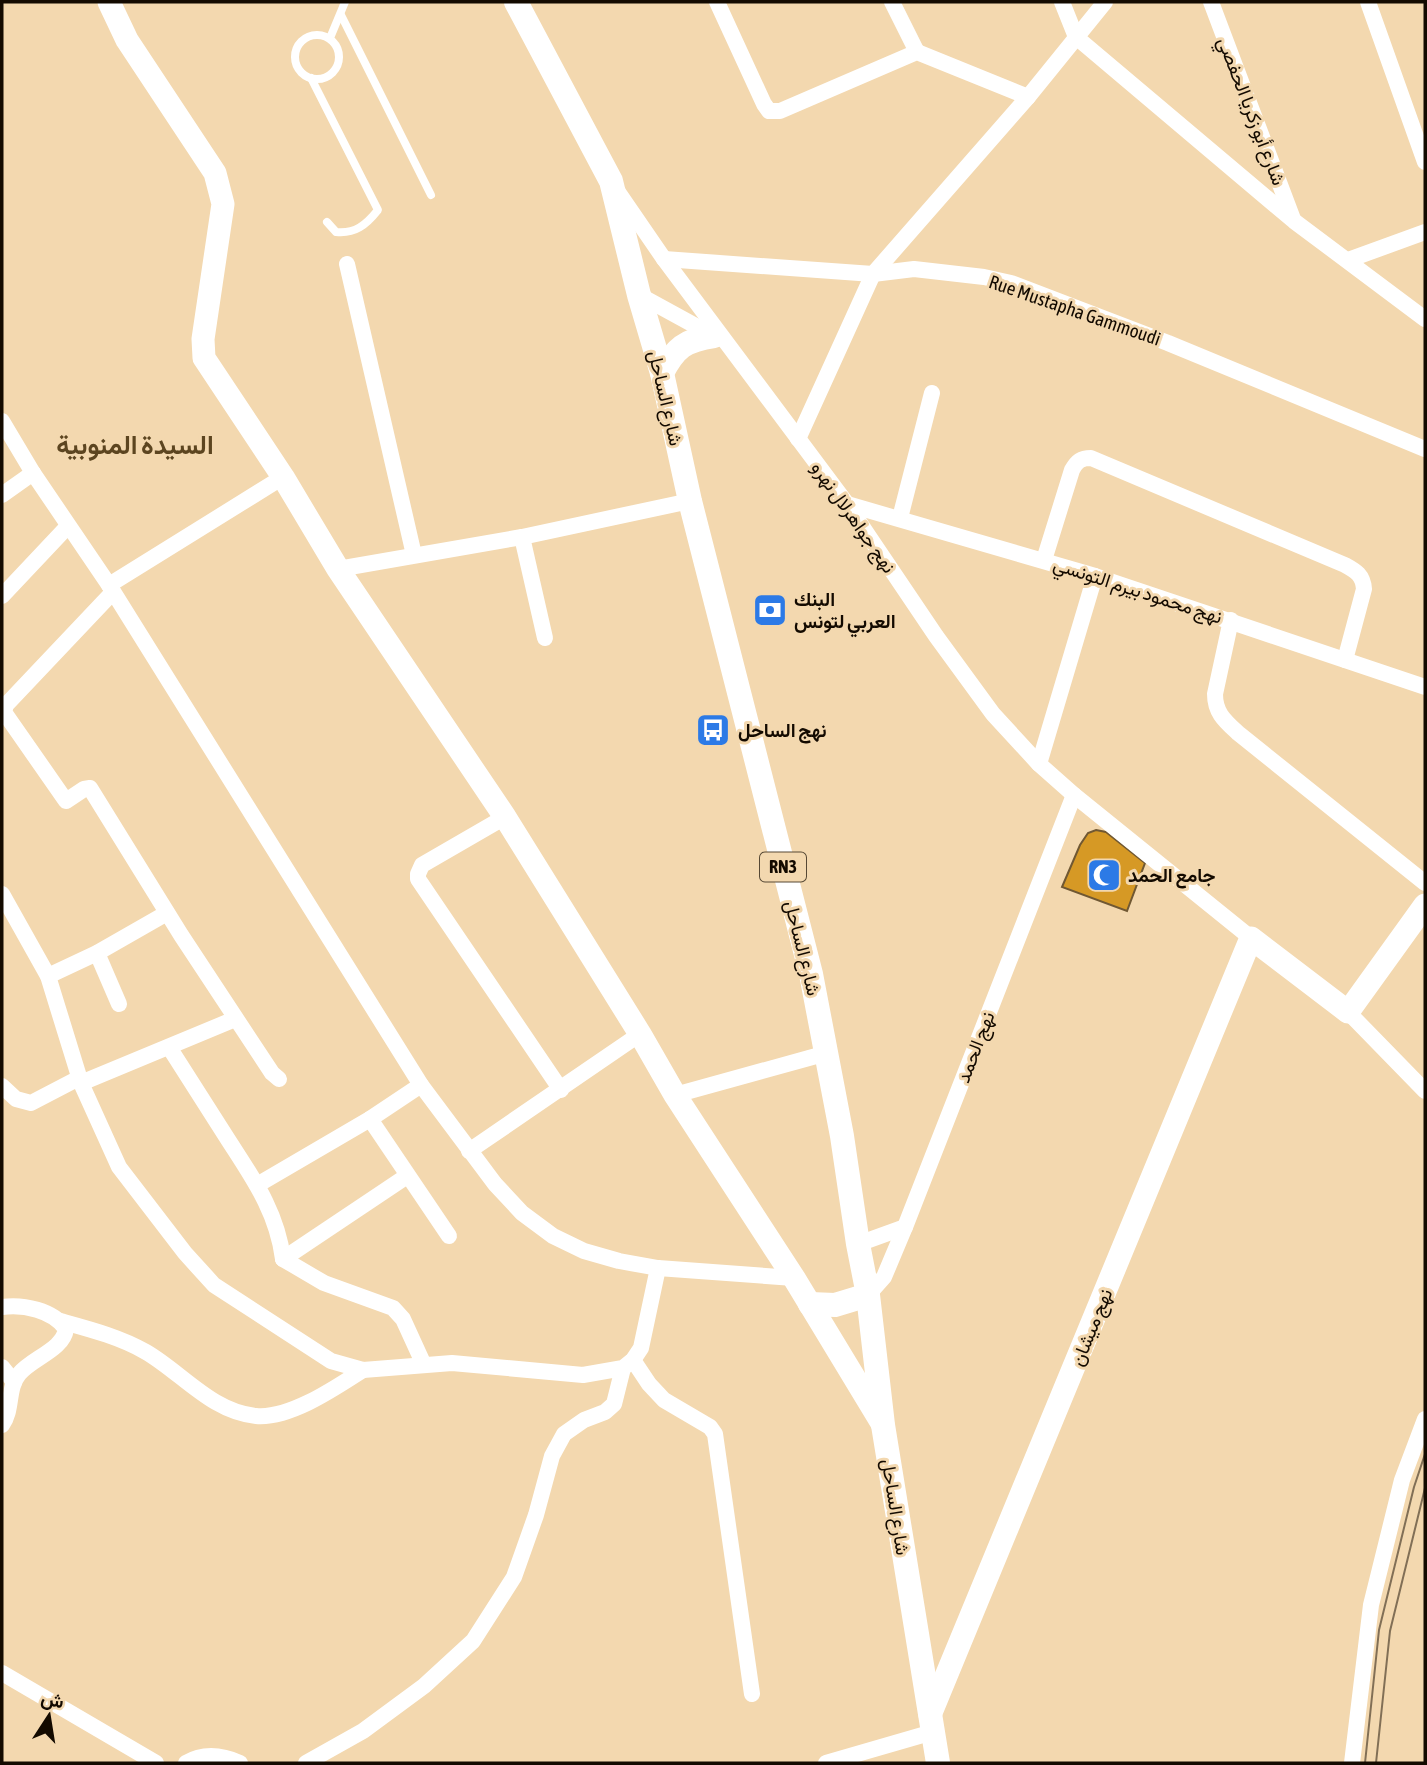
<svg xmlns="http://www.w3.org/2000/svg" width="1427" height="1765" font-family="'Asap Condensed',Vazirmatn,sans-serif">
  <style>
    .building { fill: #d69925; stroke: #705833; stroke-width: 2 }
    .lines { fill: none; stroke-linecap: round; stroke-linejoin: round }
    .lane { stroke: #fff; stroke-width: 8 }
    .street { stroke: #fff; stroke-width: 16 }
    .secondary { stroke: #fff; stroke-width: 23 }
    .primary { stroke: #fff; stroke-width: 24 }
    .tram { stroke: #816f56; stroke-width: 2 }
    .labels { text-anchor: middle; stroke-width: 6; stroke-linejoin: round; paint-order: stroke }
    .shield { fill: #f3d8af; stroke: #564834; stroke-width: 2 }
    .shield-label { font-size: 18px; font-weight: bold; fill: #130a00 }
    .street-label { font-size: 19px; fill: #130a00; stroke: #f3d8af }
    .poi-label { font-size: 19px; font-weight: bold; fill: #130a00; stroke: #f3d8af; text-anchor: start }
    .district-label { font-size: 26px; font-weight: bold; fill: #5c4520; stroke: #f3d8af }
  </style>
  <rect width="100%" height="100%" fill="#f3d8af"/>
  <polygon class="building" points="1096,830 1106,832 1145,863 1127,911 1062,887 1080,845 1088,833"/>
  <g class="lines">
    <g class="lane">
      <polyline points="341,15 431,195"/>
      <circle cx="317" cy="57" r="22"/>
      <polyline points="330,38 345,2"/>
      <path d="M311,78L378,210C366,225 355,234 336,232L327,222"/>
    </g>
    <g class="street">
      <polyline points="717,2 764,104 769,111 780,111 917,52 1028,97"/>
      <polyline points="892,2 917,52"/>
      <polyline points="1062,2 1076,37 1294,221 1425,319"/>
      <polyline points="1211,2 1293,219"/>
      <polyline points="1368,2 1425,162"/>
      <polyline points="618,192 664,259 847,504 936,636 993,714 1039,764 1074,795 1251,938"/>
      <polyline points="664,259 873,274 914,269 984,277 1011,283 1168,343 1425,449"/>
      <polyline points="1348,260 1425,232"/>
      <polyline points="347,264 414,555"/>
      <polyline points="639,295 714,336"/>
      <polyline points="2,421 33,473 109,585 421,1085 495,1184 522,1213 553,1236 584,1251 619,1261 658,1268 794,1278"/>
      <polyline points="798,439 873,274 1028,97 1105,2"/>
      <polyline points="2,495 33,473"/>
      <polyline points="847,504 1095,576 1425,687"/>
      <polyline points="900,518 932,393"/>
      <polyline points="522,537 545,638"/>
      <path d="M1044,560L1072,470C1077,461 1081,458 1091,458L1345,565C1356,571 1363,575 1364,589L1345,660"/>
      <polyline points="338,569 522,537 690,501"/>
      <polyline points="109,585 283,477"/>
      <polyline points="113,592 6,705 4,712 66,801 84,789 90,788 181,935 272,1073 279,1079"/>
      <polyline points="2,596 68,526"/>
      <path d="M1231,620L1215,694C1215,713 1225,721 1238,733L1425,883"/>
      <polyline points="1039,764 1095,576"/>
      <polyline points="505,817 422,865 418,874 418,879 561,1090"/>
      <polyline points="2,894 48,976 81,1083 119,1167 185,1253 214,1285 331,1361 363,1370 452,1363 583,1375 623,1368 633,1360 641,1348 658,1268"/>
      <polyline points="97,953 119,1004"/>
      <polyline points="48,976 97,953 167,913"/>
      <polyline points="1348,1012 1425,1091"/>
      <path d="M169,1047C188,1077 207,1107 227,1138C252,1177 277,1211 283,1259L324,1283L393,1308L403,1319L424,1365"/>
      <polyline points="81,1083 235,1019"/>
      <polyline points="2,1086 16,1099 31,1103 79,1078"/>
      <polyline points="675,1095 827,1053"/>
      <polyline points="370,1119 449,1236"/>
      <polyline points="469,1151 640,1034"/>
      <polyline points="257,1185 370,1119 421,1085"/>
      <polyline points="858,1244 905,1227"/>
      <polyline points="283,1259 407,1176"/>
      <polyline points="868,1295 884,1277 905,1227 1074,795"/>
      <path d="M2,1307C23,1304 53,1310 66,1329C63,1350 32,1358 19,1374C7,1388 13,1410 2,1425"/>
      <path d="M60,1321C89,1329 120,1337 146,1352C182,1373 212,1412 256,1416C290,1419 335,1388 363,1370"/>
      <polyline points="633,1360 649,1384 664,1400 710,1427 715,1434 752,1694"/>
      <polyline points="2,1367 14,1382"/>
      <polyline points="2,1673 156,1763"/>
      <path d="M186,1763C203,1753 222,1755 240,1763"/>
      <polyline points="306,1763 363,1731 424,1686 473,1641 514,1577 536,1515 552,1456 564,1434 584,1420 605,1412 614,1404 623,1368"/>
      <polyline points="826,1763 933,1732"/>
      <polyline points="1352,1763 1371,1605 1402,1480 1425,1419"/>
    </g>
    <g class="secondary">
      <polyline points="109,2 127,40 215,173 223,204 203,339 204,358 283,477 338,569 505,817 640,1034 675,1095 794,1278 883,1425"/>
      <polyline points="930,1715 1251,938 1348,1012 1425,905"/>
    </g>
    <g class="primary">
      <polyline points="516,2 611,181 639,295 662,373 690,501 811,974 842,1136 858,1244 868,1295 883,1425 938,1763"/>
      <path d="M662,373C675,348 685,340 714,336"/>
      <polyline points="810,1304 835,1305 868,1295"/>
    </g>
    <g class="tram">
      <polyline points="1365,1763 1379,1630 1414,1487 1425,1454"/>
      <polyline points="1376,1763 1390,1631 1425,1488"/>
    </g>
  </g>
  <defs>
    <g id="bank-square" transform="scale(1.75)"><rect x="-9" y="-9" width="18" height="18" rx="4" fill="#2c7ae6" stroke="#f3d8af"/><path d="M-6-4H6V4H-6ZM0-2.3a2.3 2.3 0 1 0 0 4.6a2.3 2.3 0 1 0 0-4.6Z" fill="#fff"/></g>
    <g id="bus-square" transform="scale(1.75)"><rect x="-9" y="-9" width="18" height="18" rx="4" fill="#2c7ae6" stroke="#f3d8af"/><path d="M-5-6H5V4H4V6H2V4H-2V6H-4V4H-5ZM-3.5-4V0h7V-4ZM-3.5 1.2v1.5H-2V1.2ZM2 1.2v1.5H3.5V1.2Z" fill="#fff"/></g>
    <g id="mosque-square" transform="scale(1.75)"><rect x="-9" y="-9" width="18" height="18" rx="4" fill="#2c7ae6" stroke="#f3d8af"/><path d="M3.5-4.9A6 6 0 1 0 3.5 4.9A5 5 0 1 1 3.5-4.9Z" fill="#fff"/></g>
  </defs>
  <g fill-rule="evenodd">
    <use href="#bank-square" x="770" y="610"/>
    <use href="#bus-square" x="713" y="730"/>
    <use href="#mosque-square" x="1104" y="875"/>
  </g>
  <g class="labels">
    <rect class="shield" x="760" y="852.5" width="46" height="29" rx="5"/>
    <g class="shield-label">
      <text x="783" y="873">RN3</text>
    </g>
    <g class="street-label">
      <text transform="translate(1252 111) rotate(69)" y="7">شارع أبو زكريا الحفصي</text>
      <text transform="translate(1075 310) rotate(19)" y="7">Rue Mustapha Gammoudi</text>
      <text transform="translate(666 398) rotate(77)" y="7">شارع الساحل</text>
      <text transform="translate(854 517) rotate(55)" y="7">نهج جواهرلال نهرو</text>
      <text transform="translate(1138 590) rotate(18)" y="7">نهج محمود بيرم التونسي</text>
      <text transform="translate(803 948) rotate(76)" y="7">شارع الساحل</text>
      <text transform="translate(975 1047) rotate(-69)" y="7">نهج الحمد</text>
      <text transform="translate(1091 1327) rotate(-68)" y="7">نهج ميشان</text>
      <text transform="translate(896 1507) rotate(81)" y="7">شارع الساحل</text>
    </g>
    <g class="poi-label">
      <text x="794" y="606">البنك<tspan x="794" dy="22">العربي لتونس</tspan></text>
      <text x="738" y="737">نهج الساحل</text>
      <text x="1128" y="882">جامع الحمد</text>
    </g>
    <g class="district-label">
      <text x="135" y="454">السيدة المنوبية</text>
    </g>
  </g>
  <rect width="1427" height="1765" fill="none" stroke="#130a00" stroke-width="7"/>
  <g transform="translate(49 1716) rotate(12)" stroke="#f3d8af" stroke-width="5" paint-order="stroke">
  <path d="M0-5L12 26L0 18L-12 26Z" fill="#130a00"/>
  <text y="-10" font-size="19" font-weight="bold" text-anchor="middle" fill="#130a00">ش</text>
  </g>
</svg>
